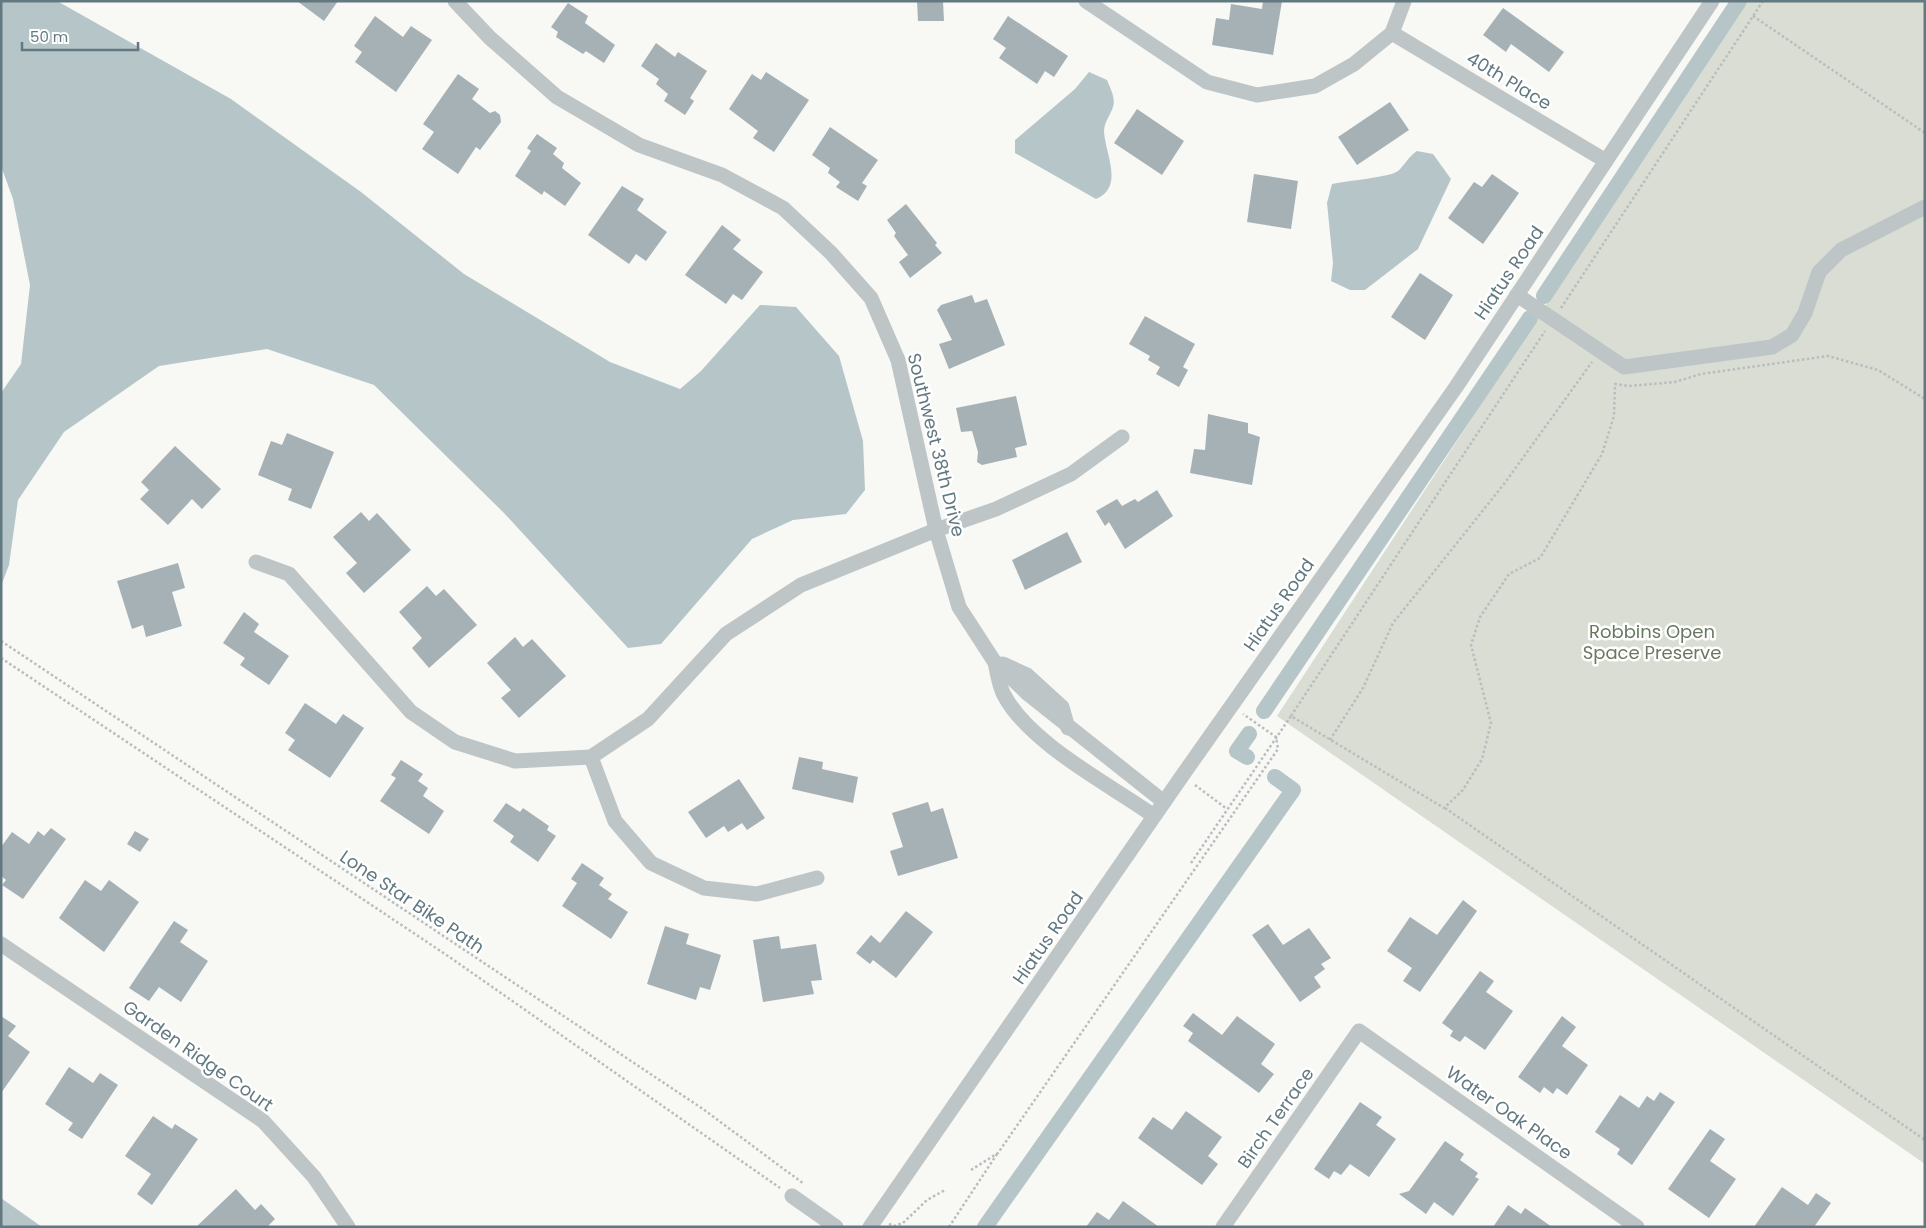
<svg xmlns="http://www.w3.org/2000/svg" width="1926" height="1228" font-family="Poppins,sans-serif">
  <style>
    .green { fill: #d9ddd4 }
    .water { fill: #b6c6c8 }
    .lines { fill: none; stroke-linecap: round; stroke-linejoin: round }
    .canal { stroke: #b6c6c8; stroke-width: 16 }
    .building { fill: #a5b1b5 }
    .path { stroke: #b8bdbf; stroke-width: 2.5; stroke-dasharray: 2.5 2.5; stroke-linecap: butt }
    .minor { stroke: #bec5c7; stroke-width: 15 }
    .labels { text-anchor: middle; stroke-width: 5; stroke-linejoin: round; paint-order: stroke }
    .street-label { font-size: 18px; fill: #627981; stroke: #fff }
    .park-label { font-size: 18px; fill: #697961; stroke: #fff }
  </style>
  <rect width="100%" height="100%" fill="#f8f8f5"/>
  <polygon class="green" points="1745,1 1925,1 1925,1164 1277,716"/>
  <g class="water">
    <polygon points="1,1 57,1 231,99 361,192 464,274 610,362 680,389 701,371 760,305 796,307 839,356 863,441 865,490 846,514 793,520 752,539 661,644 628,648 504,513 374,385 267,349 159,366 64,432 18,500 9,565 1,586 1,393 21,364 30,285 13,199 1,166"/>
    <path d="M1089,72L1107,80C1110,88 1116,98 1113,107C1110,116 1104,122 1104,132C1106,156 1124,187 1096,199L1015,153V140L1075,89Z"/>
    <path d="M1417,151L1433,154L1451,179L1418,249L1365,290H1350L1331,281L1333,263L1327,203L1332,184C1345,181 1391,177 1398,171C1405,165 1407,158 1417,151Z"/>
    <polygon points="1,1198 42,1227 1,1227"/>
  </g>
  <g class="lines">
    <g class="canal">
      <polyline points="1544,296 1739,1"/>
      <polyline points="1264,711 1530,318"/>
      <polyline points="1247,757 1237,751 1249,734"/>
      <polyline points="985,1227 1293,790 1275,777"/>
    </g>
  </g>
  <g class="building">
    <polygon points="297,1 338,1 324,21"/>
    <polygon points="917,1 943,1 944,21 918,21"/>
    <polygon points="1263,1 1282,1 1273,55 1212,45 1216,18 1229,20 1231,4 1262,9"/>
    <polygon points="568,3 588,16 585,23 615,45 604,63 586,51 583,54 556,37 558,32 551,27"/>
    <polygon points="1503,8 1564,52 1549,72 1511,44 1506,52 1483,35"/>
    <polygon points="375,16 403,37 411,26 432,40 396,92 355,62 362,52 354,46"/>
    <polygon points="1008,16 1068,56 1054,77 1045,71 1037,84 999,58 1006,48 993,39"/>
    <polygon points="656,43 675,57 678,52 707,71 690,98 694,101 685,115 664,101 668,94 656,84 659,79 641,66"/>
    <polygon points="766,72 809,100 774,152 753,138 758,131 729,109 752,74 761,80"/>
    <polygon points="458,74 479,89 472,99 490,113 495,111 500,115 501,122 480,150 476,147 458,174 422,149 434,132 423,124"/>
    <polygon points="1390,102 1409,130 1357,165 1338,137"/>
    <polygon points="1137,109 1184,141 1162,175 1114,143"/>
    <polygon points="830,127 878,160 862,183 867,186 858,201 836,187 840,182 828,173 830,168 812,155"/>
    <polygon points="537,134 557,148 553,154 564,163 562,168 581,183 565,206 544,191 542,195 515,176 531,151 527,148"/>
    <polygon points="1254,174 1298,181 1291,229 1247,222"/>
    <polygon points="1492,174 1519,193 1483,244 1448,218 1474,182 1482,187"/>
    <polygon points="622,186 644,199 637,210 667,232 646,261 636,254 629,264 588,235"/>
    <polygon points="906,204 937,243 935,245 942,253 910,278 899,262 908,255 894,236 896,233 887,220"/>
    <polygon points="722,225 741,240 733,249 763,272 742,300 733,294 726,304 685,275"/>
    <polygon points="1420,273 1453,295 1425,340 1391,317"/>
    <polygon points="972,295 975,303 987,299 1005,345 949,369 939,344 952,340 937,310 941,305"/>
    <polygon points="1145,316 1195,344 1183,367 1188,370 1179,387 1156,374 1160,367 1148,360 1150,356 1129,344"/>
    <polygon points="1016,396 1027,445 1015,448 1017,457 982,465 977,462 978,452 972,431 961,432 956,408"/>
    <polygon points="1208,414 1248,423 1248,433 1260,437 1252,485 1190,473 1194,449 1205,450"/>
    <polygon points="287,433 334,452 311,509 288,500 292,489 258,475 271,441 282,445"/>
    <polygon points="175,446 221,489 202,509 192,499 168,525 140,499 149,490 141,482"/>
    <polygon points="1157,490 1173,516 1125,549 1109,522 1105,526 1096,511 1117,499 1122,506 1135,499 1138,502"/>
    <polygon points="361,512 369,521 377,513 411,550 364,593 346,573 357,563 333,537"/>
    <polygon points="1067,532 1082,562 1025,590 1012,560"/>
    <polygon points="178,563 185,588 172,592 182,626 146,637 143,625 132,629 117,581"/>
    <polygon points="427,586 436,596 444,589 477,625 429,668 412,648 422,638 399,612"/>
    <polygon points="244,612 259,624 254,632 289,656 269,685 240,665 245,658 223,643"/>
    <polygon points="515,637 523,647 532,639 566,676 519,718 501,698 511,690 487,663"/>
    <polygon points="305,703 336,724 343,714 364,728 330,778 288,750 295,740 285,733"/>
    <polygon points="799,757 823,762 822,769 858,777 853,803 792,789"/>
    <polygon points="401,760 423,774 418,781 428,788 423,796 444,811 429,834 380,801 396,778 391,775"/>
    <polygon points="739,779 765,818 747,830 742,823 728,832 724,826 706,838 688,812"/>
    <polygon points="928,802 931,812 943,808 958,858 898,876 890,851 903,847 892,813"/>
    <polygon points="506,803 520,812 523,808 549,826 547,830 556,836 538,862 510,842 514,836 493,821"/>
    <polygon points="51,828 66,839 23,899 2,885 6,880 1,876 1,847 12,832 29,844 38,831 44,836"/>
    <polygon points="135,831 149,839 140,852 127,844"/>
    <polygon points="582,863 604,878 599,885 612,894 608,899 628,912 611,939 562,906 577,883 571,879"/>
    <polygon points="85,880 101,891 109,880 139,902 104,952 59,918"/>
    <polygon points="1463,900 1477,911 1420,992 1403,981 1412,968 1387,951 1410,917 1437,935"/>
    <polygon points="906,911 933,932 896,978 873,960 870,964 856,953 871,935 880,943"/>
    <polygon points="174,921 188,930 180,942 208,961 181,1002 159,987 149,1001 129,988"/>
    <polygon points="1268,924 1283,945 1309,928 1331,958 1321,964 1325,969 1314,977 1321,987 1300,1002 1252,935"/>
    <polygon points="665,926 689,934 686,944 721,955 710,990 700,987 696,1000 647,984"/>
    <polygon points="779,936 781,949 816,944 822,980 811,981 814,994 763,1002 753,940"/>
    <polygon points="1480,971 1494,981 1486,992 1513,1011 1485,1050 1465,1036 1460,1042 1450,1036 1453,1031 1442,1023"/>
    <polygon points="1193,1013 1222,1035 1237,1016 1275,1044 1261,1064 1274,1074 1259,1093 1188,1041 1193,1033 1183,1026"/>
    <polygon points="1,1016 16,1026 8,1036 30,1052 1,1093"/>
    <polygon points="1562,1016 1576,1027 1562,1046 1588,1065 1567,1095 1557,1088 1553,1094 1544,1087 1540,1093 1518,1077"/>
    <polygon points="69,1067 93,1083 100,1073 118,1085 82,1139 68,1130 73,1123 45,1104"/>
    <polygon points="1660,1092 1675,1102 1632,1165 1617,1154 1620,1149 1595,1132 1620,1095 1639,1108 1647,1096 1654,1101"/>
    <polygon points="1360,1102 1382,1117 1376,1125 1396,1139 1369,1177 1350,1164 1341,1175 1334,1171 1329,1179 1314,1169"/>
    <polygon points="1186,1111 1222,1137 1208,1156 1218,1164 1202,1185 1138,1138 1153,1117 1172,1130"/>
    <polygon points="153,1116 172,1129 175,1124 198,1139 152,1205 137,1194 151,1174 125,1156"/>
    <polygon points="1710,1129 1725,1139 1710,1161 1736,1179 1709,1218 1668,1189"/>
    <polygon points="1445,1141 1464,1154 1460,1160 1478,1173 1475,1177 1479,1179 1453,1216 1434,1202 1426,1214 1399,1194 1409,1191"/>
    <polygon points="1782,1187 1808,1205 1816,1193 1831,1203 1814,1227 1754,1227"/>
    <polygon points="236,1189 255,1210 261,1204 275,1219 267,1227 196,1227"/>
    <polygon points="1123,1201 1159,1227 1086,1227 1097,1212 1109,1220"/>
    <polygon points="1508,1205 1521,1214 1525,1208 1552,1227 1493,1227"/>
  </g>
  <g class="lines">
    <g class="path">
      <polyline points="1753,16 1925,133"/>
      <polyline points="1561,308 1763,1"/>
      <polyline points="1,641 703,1109 804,1184"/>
      <polyline points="1,658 448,956 780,1188"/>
      <polyline points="1291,716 1545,331"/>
      <polyline points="1330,740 1363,688 1393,623 1504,484 1592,362"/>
      <polyline points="1195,785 1227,809"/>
      <polyline points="1445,808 1925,1140"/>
      <polyline points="1191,863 1291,716 1444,808 1463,790 1482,759 1491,723 1471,645 1480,617 1509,574 1540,558 1602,454 1614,416 1615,384 1629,386 1675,382 1701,374 1828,356 1878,370 1925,399"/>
      <polyline points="971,1170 998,1153 1278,749 1276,737 1243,714"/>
      <polyline points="889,1224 894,1226 903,1223 927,1200 945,1190"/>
      <polyline points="949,1227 997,1154"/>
    </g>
    <g class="minor">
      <polyline points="455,1 490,38 557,97 639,145 722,175 783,208 831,253 871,298 898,360 936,530 959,607 994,661 1028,694 1164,802"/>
      <polyline points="1086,1 1207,82 1257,95 1315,86 1354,64 1392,33"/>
      <polyline points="1392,33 1606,161"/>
      <polyline points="1392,33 1404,1"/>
      <polyline points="1517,295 1624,367 1772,347 1792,335 1805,313 1819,272 1841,250 1925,207"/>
      <polyline points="256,562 289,574 411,712 455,742 515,761 591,757"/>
      <path d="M995,662C997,672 999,686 1004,695C1030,744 1109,784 1154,816"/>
      <polyline points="1003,664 1027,675 1062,707 1068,728"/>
      <polyline points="591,757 648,719 726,634 801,585 936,530 996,509 1071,474 1122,437"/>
      <polyline points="591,757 615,821 651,863 704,888 757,894 817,878"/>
      <polyline points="1,944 263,1121 314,1177 348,1227"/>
      <polyline points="792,1196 836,1227"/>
      <polyline points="870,1227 1182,776 1456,387 1712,1"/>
      <polyline points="1223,1227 1359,1031 1637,1227"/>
    </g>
  </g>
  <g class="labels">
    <g class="street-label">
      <text transform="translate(1509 81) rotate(31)" y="6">40th Place</text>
      <text transform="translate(1509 273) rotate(-56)" y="6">Hiatus Road</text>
      <text transform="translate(936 445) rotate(76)" y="6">Southwest 38th Drive</text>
      <text transform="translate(1279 605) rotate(-55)" y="6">Hiatus Road</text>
      <text transform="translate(412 902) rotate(34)" y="6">Lone Star Bike Path</text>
      <text transform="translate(1048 938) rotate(-55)" y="6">Hiatus Road</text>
      <text transform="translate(198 1056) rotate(35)" y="6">Garden Ridge Court</text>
      <text transform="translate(1509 1113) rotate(35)" y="6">Water Oak Place</text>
      <text transform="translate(1276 1118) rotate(-55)" y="6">Birch Terrace</text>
    </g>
    <g class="park-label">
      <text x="1652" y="638">Robbins Open<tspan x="1652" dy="21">Space Preserve</tspan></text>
    </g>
  </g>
  <rect width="1926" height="1228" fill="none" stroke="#627981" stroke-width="5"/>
  <path d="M22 42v8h116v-8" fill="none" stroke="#627981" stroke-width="2.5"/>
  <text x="30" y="42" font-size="15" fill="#627981" stroke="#ffffff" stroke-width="4" paint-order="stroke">50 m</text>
</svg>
